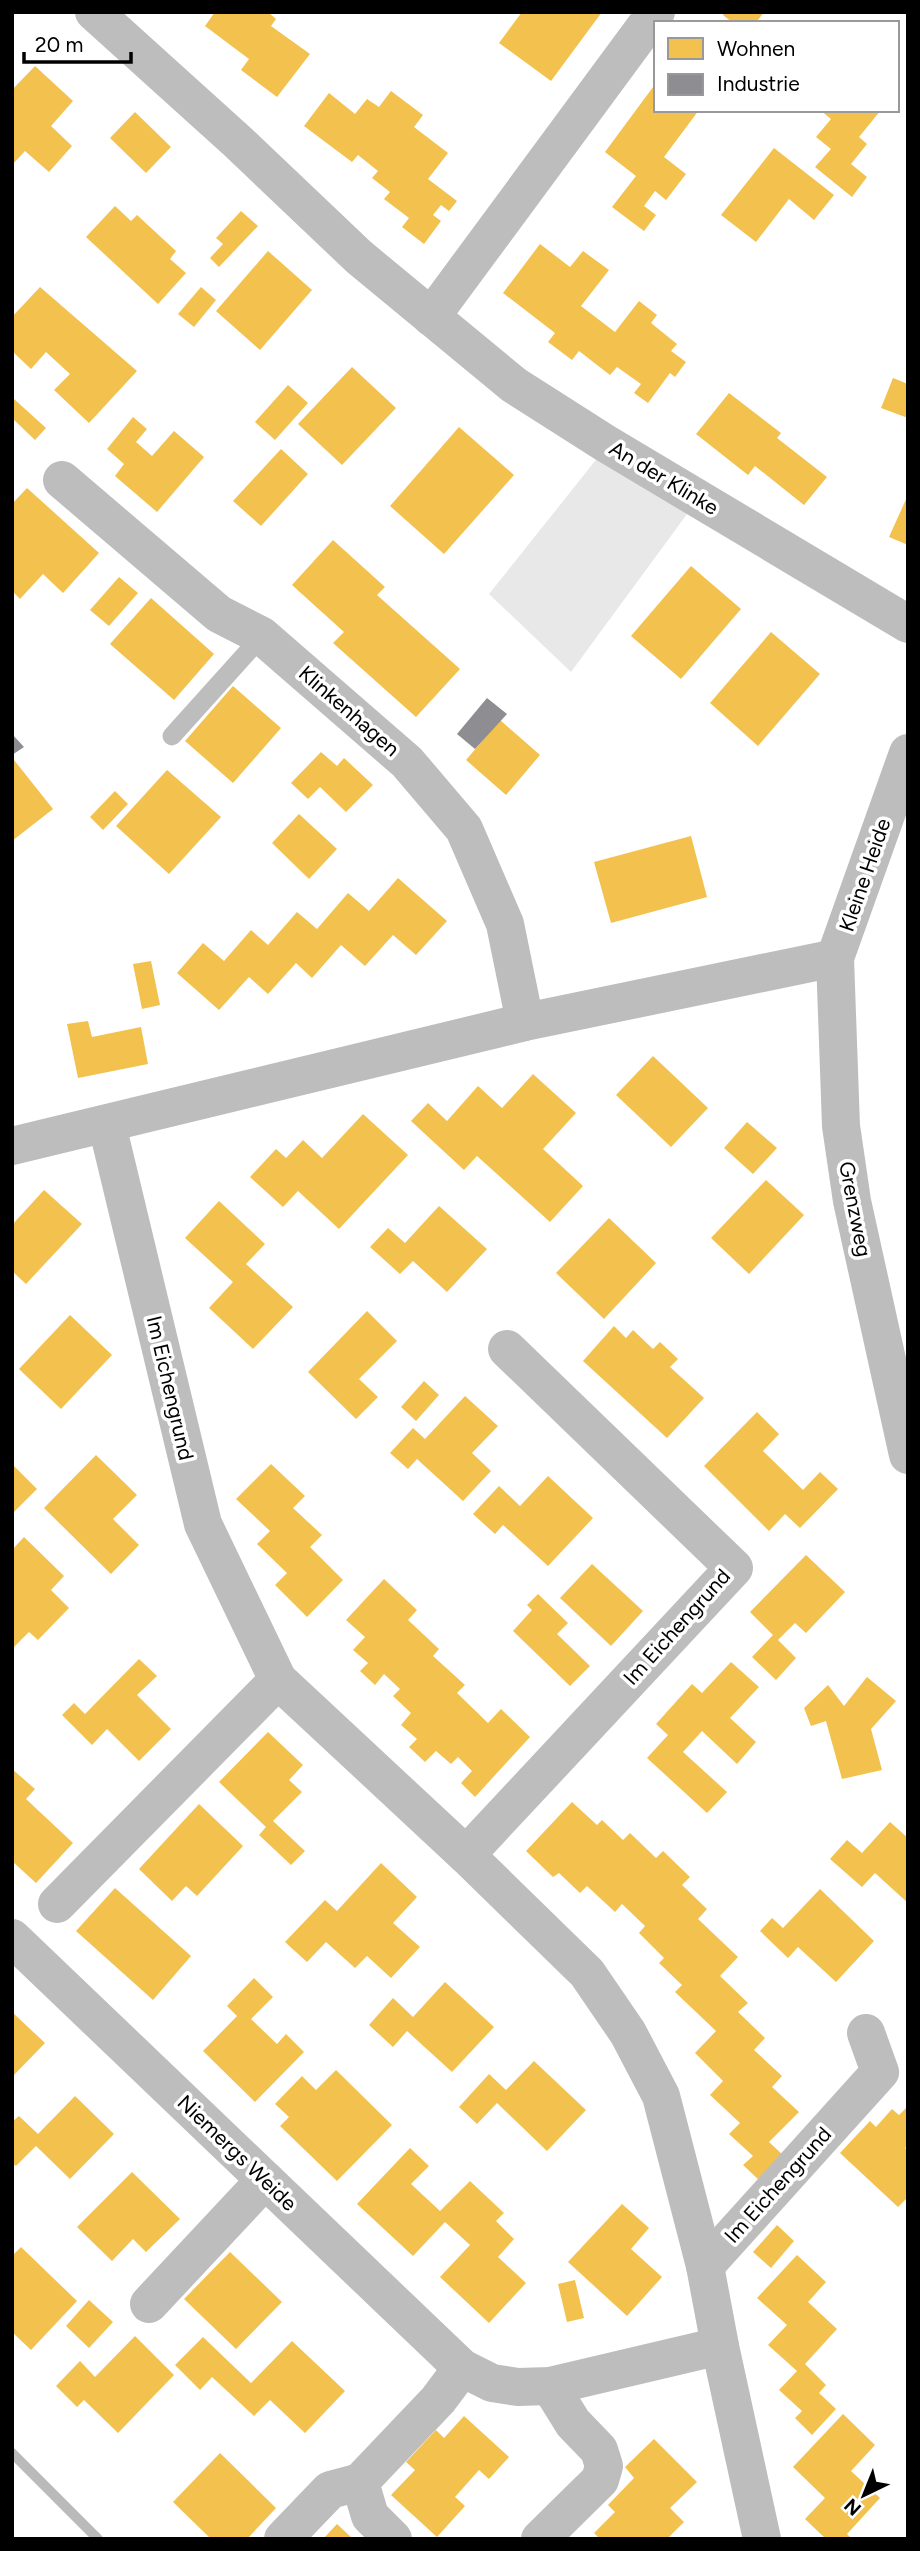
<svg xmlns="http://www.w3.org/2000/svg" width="920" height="2551" font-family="Figtree,sans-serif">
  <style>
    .green { fill: #e8e8e8 }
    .homes { fill: #f2c14e }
    .industry { fill: #8d8d92 }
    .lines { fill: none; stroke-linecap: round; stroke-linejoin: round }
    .stream { stroke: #bababa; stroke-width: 10 }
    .lane { stroke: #bdbdbd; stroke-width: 19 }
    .street { stroke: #bdbdbd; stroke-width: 38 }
    .labels { text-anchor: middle; stroke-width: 7; stroke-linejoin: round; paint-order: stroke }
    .street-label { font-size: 21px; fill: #000; stroke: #fff }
  </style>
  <rect width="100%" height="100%" fill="#fff"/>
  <polygon class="green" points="603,451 690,510 571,672 489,594"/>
  <g class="homes">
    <polygon points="215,12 268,12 276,19 271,26 310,54 277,97 241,70 249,59 205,26"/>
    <polygon points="522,12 602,12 551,81 499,43"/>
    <polygon points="725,12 764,12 758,20 762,23 733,23 723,15"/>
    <polygon points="35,66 73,101 51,126 72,146 49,172 25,151 12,165 12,90"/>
    <polygon points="656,83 656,110 699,110 664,157 686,174 666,200 655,191 644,206 656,215 644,231 612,207 636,176 605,152"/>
    <polygon points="391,91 423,115 414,127 448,153 428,179 457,201 449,211 441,205 433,215 441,221 424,244 402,227 409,218 384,199 390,192 372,178 378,171 358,155 352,162 304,126 329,93 355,114 367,99 379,107"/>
    <polygon points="820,110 881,110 859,137 867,144 851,164 867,177 852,197 815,167 831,149 816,137 831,119"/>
    <polygon points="135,112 171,147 146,173 110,138"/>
    <polygon points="774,148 834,195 814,220 789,199 756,242 721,215"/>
    <polygon points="115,206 131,221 137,215 176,251 170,259 186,273 158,304 86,237"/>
    <polygon points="241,211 258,226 219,267 210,258 223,244 216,238"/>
    <polygon points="540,244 570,267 583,251 609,270 581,306 615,332 639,301 657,315 651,323 677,344 671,351 686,362 675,377 670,373 648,403 634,393 641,384 617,367 610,375 579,351 572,360 548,342 555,333 503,293"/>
    <polygon points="268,251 312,290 260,350 216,311"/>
    <polygon points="40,287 137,371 89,423 54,390 70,374 46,352 31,369 12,351 12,317"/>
    <polygon points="201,287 216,300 194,327 178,314"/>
    <polygon points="352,367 396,408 342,465 298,424"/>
    <polygon points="893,378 908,384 908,418 881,408"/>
    <polygon points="288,385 308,403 275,440 255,422"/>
    <polygon points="729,393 781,433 777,438 827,477 804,505 755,466 748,475 696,434"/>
    <polygon points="14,399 46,428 35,440 12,418 12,402"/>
    <polygon points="133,417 147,429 136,442 152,456 174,431 204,457 157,512 115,476 124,464 107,449"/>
    <polygon points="459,427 514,475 444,554 390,506"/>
    <polygon points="281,449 308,474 261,526 233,501"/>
    <polygon points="27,488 99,553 63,593 43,574 20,599 12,591 12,537 14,535 12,533 12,504"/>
    <polygon points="908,495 908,545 889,537"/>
    <polygon points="333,540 385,587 377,595 460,669 416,717 333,643 344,632 292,585"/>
    <polygon points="691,566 741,609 681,679 631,636"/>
    <polygon points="119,577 138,593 109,626 90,610"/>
    <polygon points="151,598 214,654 174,700 110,644"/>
    <polygon points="771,632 820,674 758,746 710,703"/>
    <polygon points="233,686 281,728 233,783 185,741"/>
    <polygon points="500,720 540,755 506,795 466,760"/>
    <polygon points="321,752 337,766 344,758 373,785 346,812 320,787 308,799 291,783"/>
    <polygon points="14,760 53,809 12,841 12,762"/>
    <polygon points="167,770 221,817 169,874 116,826"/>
    <polygon points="115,791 128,804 103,830 90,817"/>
    <polygon points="299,814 337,849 309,879 272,843"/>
    <polygon points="691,836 707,897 611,923 594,862"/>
    <polygon points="398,878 447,921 416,955 393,935 365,966 341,945 312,978 296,963 268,994 249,977 219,1010 177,973 203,943 224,961 251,930 268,945 297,912 317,929 348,893 369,911"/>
    <polygon points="151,961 160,1005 142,1009 133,964"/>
    <polygon points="88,1021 92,1037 141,1027 148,1064 78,1078 67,1024"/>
    <polygon points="653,1056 708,1108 671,1147 616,1095"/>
    <polygon points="533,1074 576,1113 543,1149 583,1186 550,1222 477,1156 464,1170 411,1121 428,1103 447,1121 478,1086 502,1108"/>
    <polygon points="363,1114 408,1155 339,1229 298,1191 283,1207 250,1177 276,1149 286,1158 303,1140 322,1158"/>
    <polygon points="747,1122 777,1148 753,1174 724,1148"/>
    <polygon points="766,1180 804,1215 749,1274 711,1238"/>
    <polygon points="44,1190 82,1224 26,1284 12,1271 12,1225"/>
    <polygon points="219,1201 265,1244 246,1264 293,1307 253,1349 209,1308 233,1282 185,1238"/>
    <polygon points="439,1206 487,1249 447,1292 413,1261 400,1274 370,1247 388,1228 405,1243"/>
    <polygon points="609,1218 656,1263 604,1319 556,1273"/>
    <polygon points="367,1311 397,1341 359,1379 378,1397 356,1419 308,1372"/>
    <polygon points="70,1315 112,1355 61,1409 19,1369"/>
    <polygon points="614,1326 626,1338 633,1330 653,1349 660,1342 678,1359 670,1367 704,1398 667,1438 583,1361"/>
    <polygon points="424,1381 439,1395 416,1421 401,1407"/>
    <polygon points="465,1396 498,1426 472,1453 491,1471 463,1501 417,1459 408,1469 390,1453 413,1428 425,1439"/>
    <polygon points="757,1412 779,1434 763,1451 803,1490 820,1472 838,1489 800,1528 785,1514 769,1531 704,1466"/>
    <polygon points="96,1455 137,1495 113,1519 139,1545 111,1574 44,1508"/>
    <polygon points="12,1464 37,1489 12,1514"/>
    <polygon points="271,1464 305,1496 293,1508 322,1535 310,1547 343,1580 307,1617 275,1585 287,1573 257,1544 270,1531 236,1499"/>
    <polygon points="548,1476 593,1518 548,1566 503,1525 495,1534 473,1514 499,1486 520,1506"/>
    <polygon points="24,1537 64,1576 51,1590 69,1608 38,1640 29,1632 12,1649 12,1550"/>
    <polygon points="806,1555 845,1592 806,1633 795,1623 778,1640 796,1658 776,1680 752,1657 773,1635 750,1612"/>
    <polygon points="592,1564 643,1611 611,1646 560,1598"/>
    <polygon points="384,1579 417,1610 408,1620 439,1649 433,1656 465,1685 457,1693 488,1723 501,1709 530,1737 475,1797 461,1783 472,1771 458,1757 451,1764 436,1751 425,1762 409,1747 417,1739 401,1725 411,1713 393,1696 400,1689 384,1674 375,1685 360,1671 368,1663 353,1650 365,1637 346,1620"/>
    <polygon points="538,1594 568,1623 557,1634 590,1666 570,1686 513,1631 532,1610 527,1605"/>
    <polygon points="139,1659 157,1676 137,1695 171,1729 139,1761 107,1729 92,1745 62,1715 74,1703 85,1714"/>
    <polygon points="731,1662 759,1687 730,1718 756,1742 737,1764 702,1731 683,1752 727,1792 707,1813 647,1758 668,1735 656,1724 692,1684 702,1693"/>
    <polygon points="867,1677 896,1701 871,1729 882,1770 842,1779 826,1721 811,1726 804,1708 828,1685 844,1706"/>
    <polygon points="268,1732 303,1765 289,1780 302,1792 273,1821 305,1851 291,1865 259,1835 266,1827 219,1782"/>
    <polygon points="12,1769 35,1789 26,1799 73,1843 36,1883 12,1861"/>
    <polygon points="572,1802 597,1825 602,1820 623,1840 630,1833 656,1858 663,1851 690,1877 682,1885 707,1909 698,1919 738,1957 720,1976 748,2003 738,2012 765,2038 754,2050 782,2076 772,2087 799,2112 769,2142 784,2156 760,2181 743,2165 753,2156 729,2134 740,2123 710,2095 723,2081 695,2053 716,2031 675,1992 682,1985 659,1963 664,1958 639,1933 645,1926 622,1904 615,1912 587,1886 580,1893 559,1873 553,1877 526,1851"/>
    <polygon points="199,1804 243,1846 197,1896 186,1886 172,1901 139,1869"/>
    <polygon points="890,1822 908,1838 908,1903 875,1873 862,1887 830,1859 847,1840 862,1853"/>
    <polygon points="381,1863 417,1897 393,1923 420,1947 391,1978 367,1956 355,1968 326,1942 307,1962 285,1942 325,1900 337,1911"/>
    <polygon points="115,1888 191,1956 153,2000 76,1931"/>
    <polygon points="820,1889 874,1941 836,1982 798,1947 788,1958 760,1931 772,1918 783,1928"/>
    <polygon points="254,1978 273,1997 251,2019 277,2044 286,2034 304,2052 255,2102 203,2051 237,2016 227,2006"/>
    <polygon points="445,1982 494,2027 452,2072 407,2031 393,2047 369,2025 393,1998 413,2017"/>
    <polygon points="12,2012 45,2043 12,2077"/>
    <polygon points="534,2061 586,2110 547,2151 497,2103 477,2124 459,2107 489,2074 506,2090"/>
    <polygon points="336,2070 392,2125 337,2181 280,2126 289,2117 275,2104 302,2076 316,2090"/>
    <polygon points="75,2096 114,2134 70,2179 36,2146 16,2166 12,2163 12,2122 19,2116 38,2134"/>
    <polygon points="908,2106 908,2145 905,2148 908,2151 908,2197 898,2207 840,2153 870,2121 876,2127 892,2109 899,2115"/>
    <polygon points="410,2148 429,2166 411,2184 440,2211 470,2181 504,2213 496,2221 514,2239 498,2257 526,2283 489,2323 440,2277 470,2245 445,2222 413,2256 357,2204"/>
    <polygon points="132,2172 180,2219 146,2252 133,2239 112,2261 77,2227"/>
    <polygon points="622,2204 649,2228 631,2249 662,2277 627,2316 568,2262"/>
    <polygon points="777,2225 794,2241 771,2268 753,2252"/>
    <polygon points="21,2247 77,2301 31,2350 12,2332 12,2256"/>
    <polygon points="230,2252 282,2302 236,2349 184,2299"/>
    <polygon points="797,2255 826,2282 808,2302 837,2329 805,2364 826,2385 819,2393 836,2409 812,2435 795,2418 802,2411 779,2390 797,2371 768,2345 787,2325 757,2298"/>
    <polygon points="575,2280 584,2318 567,2322 558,2284"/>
    <polygon points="89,2300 113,2322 89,2348 66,2326"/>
    <polygon points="135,2336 174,2375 118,2433 84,2400 77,2407 56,2386 80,2361 95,2377"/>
    <polygon points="203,2337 251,2383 292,2341 345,2391 305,2433 270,2400 254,2416 212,2377 200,2390 175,2365"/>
    <polygon points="843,2414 875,2445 851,2471 880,2498 847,2534 852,2539 826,2539 805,2519 825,2498 793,2467"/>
    <polygon points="464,2416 509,2457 489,2479 479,2470 455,2497 465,2506 437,2537 391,2495 415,2470 406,2462 436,2430 444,2438"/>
    <polygon points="654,2439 697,2482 670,2508 684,2522 667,2539 600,2539 594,2533 615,2512 608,2505 634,2478 625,2467"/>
    <polygon points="220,2453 276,2508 247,2539 211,2539 173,2502"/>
    <polygon points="337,2524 353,2539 323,2539"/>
  </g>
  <g class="industry">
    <polygon points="487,698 507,714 475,749 457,734"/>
    <polygon points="12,734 24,747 12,755"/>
  </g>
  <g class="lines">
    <polyline class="stream" points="12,2453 98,2539"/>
    <polyline class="lane" points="172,736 262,636"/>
    <g class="street">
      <polyline points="94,12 238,142 359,257 514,385 605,443 908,624"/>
      <polyline points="431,317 656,12"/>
      <polyline points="62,480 219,614 262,636 407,762 464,829 505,924 525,1022"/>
      <polyline points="908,753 835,958 841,1126 852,1201 908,1455"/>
      <polyline points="107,1125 203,1524 278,1680 466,1855 587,1973 628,2033 661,2096 705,2266 720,2346 762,2539"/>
      <polyline points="12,1146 525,1022 835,958"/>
      <polyline points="466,1855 734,1568 507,1349"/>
      <polyline points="57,1904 278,1680"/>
      <polyline points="12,1938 462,2368 492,2383 518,2387 550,2386 720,2346"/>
      <polyline points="705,2266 880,2072 866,2033"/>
      <polyline points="149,2304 265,2180"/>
      <polyline points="283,2539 330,2490 360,2482"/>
      <polyline points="393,2539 370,2516 360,2482 438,2400 462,2368"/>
      <polyline points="540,2539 600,2480 604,2466 599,2450 573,2423 550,2386"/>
    </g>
  </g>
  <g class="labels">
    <g class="street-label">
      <text transform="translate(664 478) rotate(31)" y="7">An der Klinke</text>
      <text transform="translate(349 711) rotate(41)" y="7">Klinkenhagen</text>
      <text transform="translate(865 875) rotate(-71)" y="7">Kleine Heide</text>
      <text transform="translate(855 1209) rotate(79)" y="7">Grenzweg</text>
      <text transform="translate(170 1388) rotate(77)" y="7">Im Eichengrund</text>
      <text transform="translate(677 1627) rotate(-48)" y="7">Im Eichengrund</text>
      <text transform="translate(237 2153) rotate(44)" y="7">Niemergs Weide</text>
      <text transform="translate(778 2185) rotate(-48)" y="7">Im Eichengrund</text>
    </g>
  </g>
  <rect width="920" height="2551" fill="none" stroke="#000000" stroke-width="28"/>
  <rect x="654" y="21" width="245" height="91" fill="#ffffff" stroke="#999999" stroke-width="2"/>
  <rect x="668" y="38" width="35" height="21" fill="#f2c14e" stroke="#999999" stroke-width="2"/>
  <text x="717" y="56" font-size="21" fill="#000000">Wohnen</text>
  <rect x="668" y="74" width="35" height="21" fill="#8d8d92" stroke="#999999" stroke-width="2"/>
  <text x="717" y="91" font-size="21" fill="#000000">Industrie</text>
  <g transform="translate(864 2495) rotate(223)" stroke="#ffffff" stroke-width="5" paint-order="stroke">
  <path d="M0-5L12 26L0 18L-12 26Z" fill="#000000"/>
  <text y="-10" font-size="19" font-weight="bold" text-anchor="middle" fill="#000000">N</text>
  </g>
  <path d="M24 52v10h107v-10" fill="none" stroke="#000000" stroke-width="3.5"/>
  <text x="35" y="52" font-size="21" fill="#000000" stroke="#ffffff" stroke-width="5" paint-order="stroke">20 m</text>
</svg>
